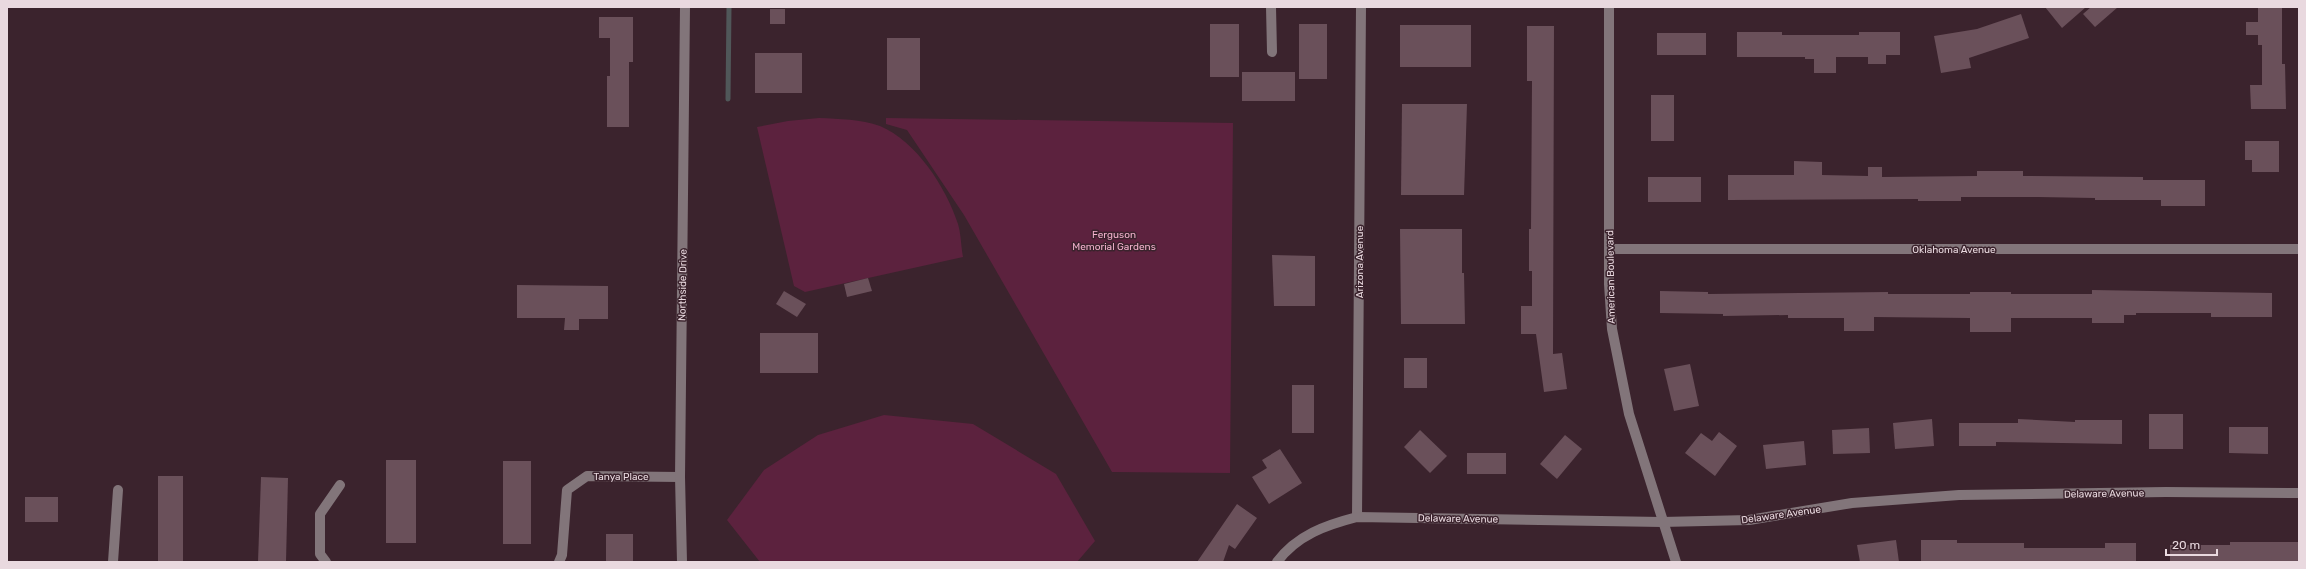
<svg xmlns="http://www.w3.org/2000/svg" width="2306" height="569" font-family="Rubik,sans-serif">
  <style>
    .green { fill: #5c223e }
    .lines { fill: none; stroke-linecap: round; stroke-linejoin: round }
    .stream { stroke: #505759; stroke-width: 5 }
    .building { fill: #6a505a }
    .minor { stroke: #82757a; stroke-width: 10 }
    .labels { text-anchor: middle; stroke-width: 3; stroke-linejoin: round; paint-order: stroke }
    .park-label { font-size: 10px; fill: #f3b2cd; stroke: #3b232d }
    .street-label { font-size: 10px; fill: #e9d9df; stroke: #3b232d }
  </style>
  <rect width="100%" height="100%" fill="#3b232d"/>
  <g class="green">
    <path d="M819,118C839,119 861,119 880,126C916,141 946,187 958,224C961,234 961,246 963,257L805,292L794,286L757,127L788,121Z"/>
    <polygon points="886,118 1233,123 1230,473 1112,472 964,215 907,130 886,124"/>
    <polygon points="884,415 973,424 1056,474 1095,541 1077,562 760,562 727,520 764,470 818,435"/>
  </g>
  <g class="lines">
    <polyline class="stream" points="728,99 729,7"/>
  </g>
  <g class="building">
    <polygon points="2045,7 2086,7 2062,28"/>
    <polygon points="2091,7 2118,7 2095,27 2083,14"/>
    <polygon points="2258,7 2282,7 2282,64 2285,64 2286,109 2251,109 2250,85 2262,85 2262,45 2258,45 2258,35 2246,35 2246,22 2258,22"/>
    <rect x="770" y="9" width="15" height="15"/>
    <polygon points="2021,14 2029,38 1969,58 1971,68 1941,73 1934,36 1977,29"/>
    <polygon points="599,17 633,17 633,62 629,62 629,127 607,127 607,76 610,76 610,38 599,38"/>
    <rect x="1210" y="24" width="29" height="53"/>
    <rect x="1299" y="24" width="28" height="55"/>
    <rect x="1400" y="25" width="71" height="42"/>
    <polygon points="1527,26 1554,26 1553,354 1562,353 1567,389 1544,392 1536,334 1521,334 1521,306 1532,306 1532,271 1529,271 1529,229 1531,229 1532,81 1527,81"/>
    <polygon points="1737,32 1782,32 1782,35 1859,35 1859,32 1900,32 1900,55 1886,55 1886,64 1868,64 1868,57 1836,57 1836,73 1814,73 1814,59 1805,59 1805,57 1737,57"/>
    <rect x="1657" y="33" width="49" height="22"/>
    <rect x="887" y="38" width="33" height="52"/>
    <rect x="755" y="53" width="47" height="40"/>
    <rect x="1242" y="72" width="53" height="29"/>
    <rect x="1651" y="95" width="23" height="46"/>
    <polygon points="1402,104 1467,104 1464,195 1401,195"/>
    <polygon points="2245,141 2279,141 2279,172 2252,172 2252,160 2245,160"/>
    <polygon points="1794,161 1822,162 1822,175 1868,176 1868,167 1882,167 1882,177 1977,176 1977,171 2023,171 2023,176 2143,177 2143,180 2205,180 2205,206 2161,206 2161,200 2095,200 2095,198 2038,197 1961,197 1961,201 1918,201 1918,199 1728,200 1728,175 1794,175"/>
    <rect x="1648" y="177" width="53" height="25"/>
    <polygon points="1400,229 1462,229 1462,273 1464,273 1465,324 1401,324"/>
    <polygon points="1272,255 1315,256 1315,306 1274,306"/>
    <polygon points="868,278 872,291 847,297 844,284"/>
    <polygon points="517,285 608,286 608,319 579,319 579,330 564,330 565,318 517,318"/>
    <polygon points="2092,290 2272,293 2272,317 2211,317 2211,313 2136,313 2136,315 2124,315 2124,323 2092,323 2092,318 2011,318 2011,332 1970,332 1970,318 1874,317 1874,331 1844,331 1844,318 1788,318 1788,315 1723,316 1723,314 1660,313 1660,291 1708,292 1708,294 1888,292 1888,294 1970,294 1970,292 2011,292 2011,294 2092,294"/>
    <polygon points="784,291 806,304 797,317 776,304"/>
    <rect x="760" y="333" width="58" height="40"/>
    <rect x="1404" y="358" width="23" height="30"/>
    <polygon points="1690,364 1699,406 1674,411 1664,369"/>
    <rect x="1292" y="385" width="22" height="48"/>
    <rect x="2149" y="414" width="34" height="35"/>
    <polygon points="1932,419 1934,446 1895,449 1893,423"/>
    <polygon points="2018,419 2075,422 2075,420 2122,420 2122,444 1996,442 1996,446 1959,446 1959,423 2018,423"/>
    <polygon points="2229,427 2268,427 2268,454 2229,453"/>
    <polygon points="1869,428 1870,453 1833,454 1832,430"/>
    <polygon points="1420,430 1447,456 1430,473 1404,447"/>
    <polygon points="1719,432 1737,446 1715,476 1685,453 1701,433 1712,441"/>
    <polygon points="1565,435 1582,449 1557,479 1540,464"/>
    <polygon points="1804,441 1806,465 1766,469 1763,445"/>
    <polygon points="1280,449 1302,483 1269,504 1252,477 1267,468 1262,460"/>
    <rect x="1467" y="453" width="39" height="21"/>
    <rect x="386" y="460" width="30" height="83"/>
    <rect x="503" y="461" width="28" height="83"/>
    <rect x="158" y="476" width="25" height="86"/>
    <polygon points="261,477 288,478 286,562 258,562"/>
    <rect x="25" y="497" width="33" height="25"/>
    <polygon points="1237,504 1257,518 1235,549 1229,545 1223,562 1197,562"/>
    <rect x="606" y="534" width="27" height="28"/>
    <polygon points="1896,540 1899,562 1860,562 1857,545"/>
    <polygon points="1921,540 1957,540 1957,543 2024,543 2024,548 2105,548 2105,543 2136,543 2136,562 1921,562"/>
    <polygon points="2230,542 2299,542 2299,562 2170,562 2170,545 2230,545"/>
  </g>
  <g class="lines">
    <g class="minor">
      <polyline points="1271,7 1272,52"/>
      <polyline points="1609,7 1609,284 1612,329 1629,414 1676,562"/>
      <polyline points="1609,249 2299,249"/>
      <polyline points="1357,517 1361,7"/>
      <polyline points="113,562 118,490"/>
      <polyline points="326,562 320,554 320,514 340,485"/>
      <polyline points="559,562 562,555 567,490 587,476 680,477"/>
      <polyline points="682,562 680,477 685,7"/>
      <path d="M1277,562C1297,535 1326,525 1357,517L1662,522L1749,520L1852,503L1959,495L2166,492L2299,493"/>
    </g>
  </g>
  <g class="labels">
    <g class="park-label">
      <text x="1114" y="238">Ferguson<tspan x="1114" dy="12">Memorial Gardens</tspan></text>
    </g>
    <g class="street-label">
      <text x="1954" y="253">Oklahoma Avenue</text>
      <text transform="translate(1359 262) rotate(-90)" y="4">Arizona Avenue</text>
      <text transform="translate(1610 277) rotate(-91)" y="4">American Boulevard</text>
      <text transform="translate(682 285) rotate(-89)" y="4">Northside Drive</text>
      <text x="621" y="480">Tanya Place</text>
      <text transform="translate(2104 493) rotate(-1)" y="4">Delaware Avenue</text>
      <text transform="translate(1781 514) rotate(-8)" y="4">Delaware Avenue</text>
      <text transform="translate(1458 518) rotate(1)" y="4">Delaware Avenue</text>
    </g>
  </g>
  <rect width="2306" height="569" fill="none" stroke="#e9d9df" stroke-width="16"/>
  <path d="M2166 549v6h51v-6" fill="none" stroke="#e9d9df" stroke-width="2"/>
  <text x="2172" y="549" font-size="12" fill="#e9d9df" stroke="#3b232d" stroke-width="3" paint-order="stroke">20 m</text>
</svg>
